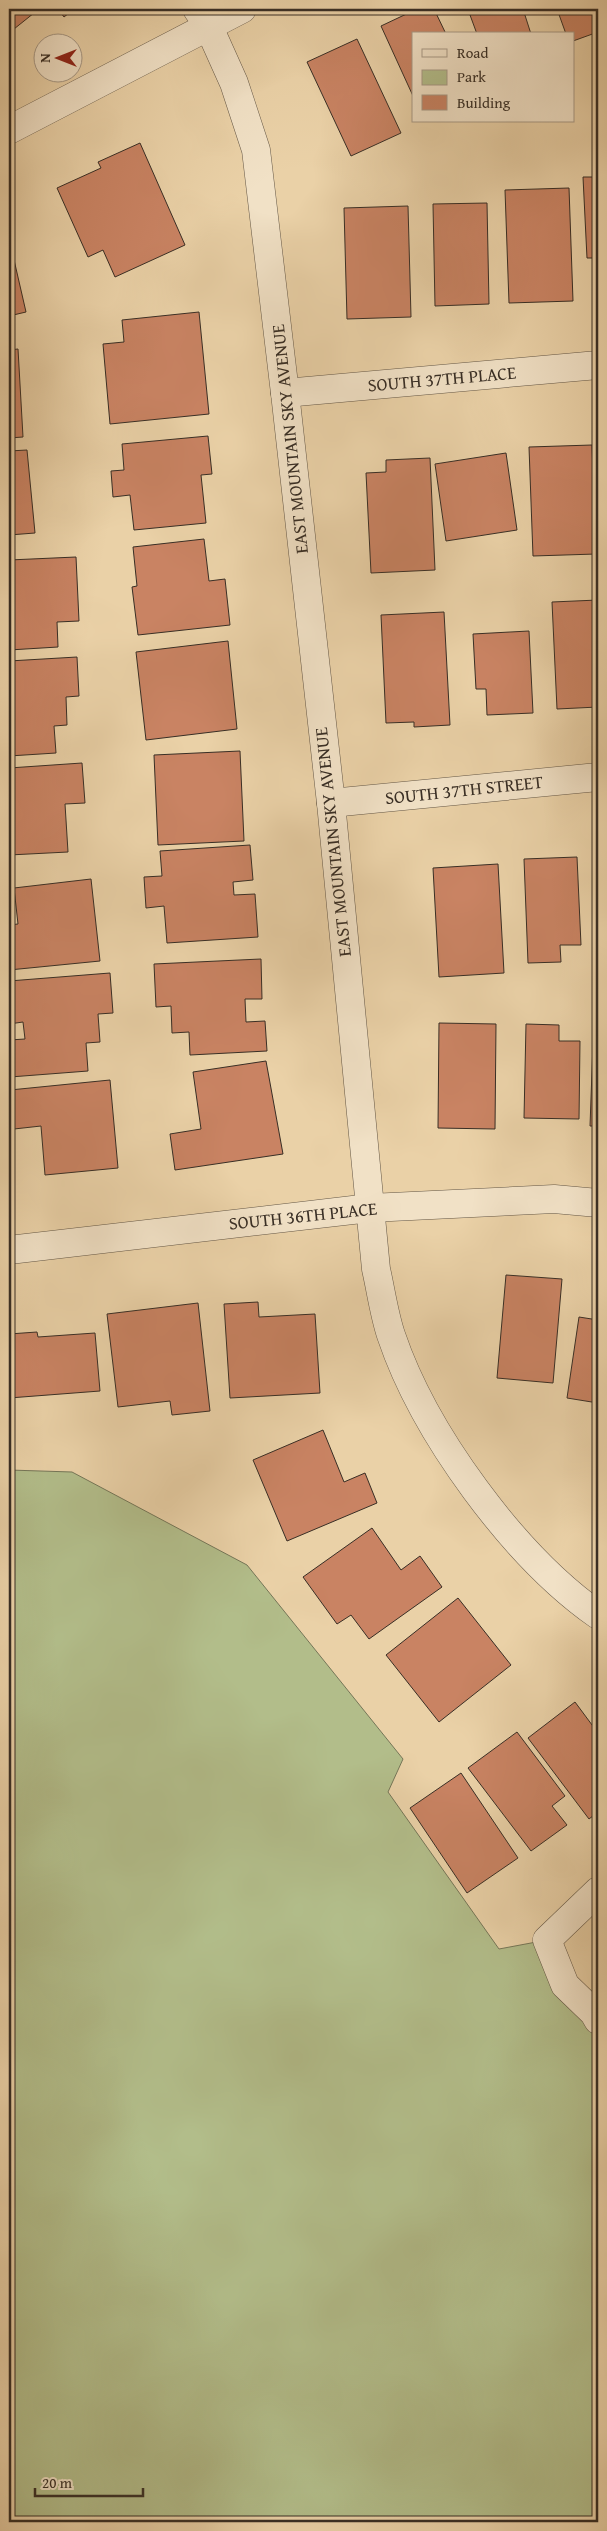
<svg xmlns="http://www.w3.org/2000/svg" width="607" height="2531" font-family="'Gentium Book Plus',serif">
  <style>
    .green { fill: #b2bd8a; stroke: #757658 }
    .building { fill: #c98363; stroke: #382e25 }
    .lines { fill: none; stroke-linecap: round; stroke-linejoin: round }
    .minor-casing { stroke: #645746; stroke-width: 29 }
    .minor { stroke: #f1e1c6; stroke-width: 28 }
    .labels { text-anchor: middle; stroke-width: 4; stroke-linejoin: round; paint-order: stroke }
    .street-label { font-size: 18px; fill: #382e25; stroke: #f1e1c6 }
  </style>
  <rect width="100%" height="100%" fill="#ead1a7"/>
  <filter id="stains"><feTurbulence type="fractalNoise" baseFrequency=".004" numOctaves="4"/><feColorMatrix values="0 0 0 0 .2 0 0 0 0 .09 0 0 0 0 .02 0 0 0 .5 -.17"/></filter>
  <radialGradient id="worn" r=".72"><stop offset=".6" stop-color="#630" stop-opacity="0"/><stop offset="1" stop-color="#630" stop-opacity=".3"/></radialGradient>
  <polygon class="green" points="9,1470 72,1472 247,1565 403,1759 388,1792 499,1949 547,1940 598,2020 598,2522 9,2522"/>
  <g class="building">
    <polygon points="9,9 39,9 9,33"/>
    <polygon points="58,9 74,9 64,17"/>
    <polygon points="417,9 434,9 446,34 413,34 413,96 381,26"/>
    <polygon points="471,9 523,9 531,34 477,34 470,15 473,14"/>
    <polygon points="557,9 598,9 598,32 573,41 573,34 566,34"/>
    <polygon points="357,39 401,133 351,156 307,62"/>
    <polygon points="140,143 185,245 115,277 103,250 88,257 57,188 101,168 98,162"/>
    <polygon points="583,177 598,177 598,258 587,258"/>
    <polygon points="569,188 573,301 509,303 505,190"/>
    <polygon points="487,203 489,304 435,306 433,204"/>
    <polygon points="408,206 411,317 347,319 344,208"/>
    <polygon points="9,238 26,312 9,316"/>
    <polygon points="199,312 209,414 110,424 103,344 124,342 122,320"/>
    <polygon points="18,349 23,437 9,438 9,350"/>
    <polygon points="208,436 212,474 201,475 206,523 134,530 130,495 113,497 111,471 124,470 122,444"/>
    <polygon points="592,445 596,554 533,556 529,447"/>
    <polygon points="27,450 35,533 9,535 9,451"/>
    <polygon points="506,453 517,530 446,541 435,464"/>
    <polygon points="430,458 435,570 371,573 366,473 386,472 386,460"/>
    <polygon points="204,539 209,581 225,579 230,625 138,635 132,587 137,586 133,547"/>
    <polygon points="76,557 79,621 57,622 58,647 9,650 9,560"/>
    <polygon points="598,600 598,707 557,709 552,602"/>
    <polygon points="444,612 450,725 414,727 414,722 386,723 381,615"/>
    <polygon points="529,631 533,713 487,715 486,689 476,689 473,634"/>
    <polygon points="228,641 237,729 146,740 136,652"/>
    <polygon points="77,657 79,696 66,697 67,725 54,726 56,753 9,756 9,661"/>
    <polygon points="240,751 244,841 158,845 154,755"/>
    <polygon points="82,763 85,803 65,804 68,852 9,855 9,768"/>
    <polygon points="250,845 253,880 233,882 234,895 255,894 258,937 167,943 164,906 146,908 144,877 162,876 160,851"/>
    <polygon points="577,857 581,945 560,945 561,962 528,963 524,859"/>
    <polygon points="498,864 504,973 439,977 433,868"/>
    <polygon points="91,879 100,961 9,970 9,925 18,924 14,888"/>
    <polygon points="261,959 262,999 245,999 246,1022 265,1021 267,1051 190,1055 189,1032 172,1033 171,1006 156,1007 154,964"/>
    <polygon points="110,973 113,1013 98,1014 100,1042 86,1043 88,1071 10,1077 9,1040 25,1039 23,1022 9,1024 9,981"/>
    <polygon points="439,1023 496,1024 495,1129 438,1128"/>
    <polygon points="526,1024 559,1025 559,1041 580,1041 579,1119 524,1118"/>
    <polygon points="593,1043 598,1043 598,1126 590,1126"/>
    <polygon points="266,1061 283,1154 175,1170 170,1134 201,1129 193,1072"/>
    <polygon points="110,1080 118,1168 45,1175 41,1126 14,1129 10,1090"/>
    <polygon points="506,1275 562,1279 553,1383 497,1378"/>
    <polygon points="258,1302 259,1317 315,1314 320,1393 230,1398 224,1304"/>
    <polygon points="198,1303 210,1411 172,1415 170,1401 118,1407 107,1314"/>
    <polygon points="579,1317 598,1320 598,1403 567,1398"/>
    <polygon points="37,1332 38,1337 95,1333 100,1391 9,1398 9,1334"/>
    <polygon points="323,1430 344,1482 365,1473 377,1503 287,1541 253,1460"/>
    <polygon points="372,1528 401,1570 420,1556 442,1587 369,1639 351,1615 337,1624 303,1577"/>
    <polygon points="458,1598 511,1665 439,1722 386,1655"/>
    <polygon points="575,1702 598,1733 598,1812 589,1819 528,1738"/>
    <polygon points="517,1732 565,1796 552,1806 567,1825 531,1851 468,1768"/>
    <polygon points="461,1773 518,1858 467,1893 410,1808"/>
  </g>
  <g class="lines">
    <g class="minor-casing">
      <g id="minor">
        <path d="M197,9L208,25L234,83L256,150L285,393L331,803L376,1269C381,1291 384,1314 391,1335C424,1433 514,1556 598,1615"/>
        <polyline points="9,130 242,9"/>
        <polyline points="285,393 598,365"/>
        <polyline points="331,803 598,777"/>
        <polyline points="9,1250 370,1208 554,1199 598,1203"/>
        <polyline points="598,1891 547,1940 565,1985 594,2013 598,2020"/>
      </g>
    </g>
    <use href="#minor" class="minor"/>
  </g>
  <g class="labels">
    <g class="street-label">
      <text transform="translate(442 379) rotate(-5)" y="6">SOUTH 37TH PLACE</text>
      <text transform="translate(290 439) rotate(-96)" y="6">EAST MOUNTAIN SKY AVENUE</text>
      <text transform="translate(464 790) rotate(-6)" y="6">SOUTH 37TH STREET</text>
      <text transform="translate(333 842) rotate(-96)" y="6">EAST MOUNTAIN SKY AVENUE</text>
      <text transform="translate(303 1216) rotate(-6)" y="6">SOUTH 36TH PLACE</text>
    </g>
  </g>
  <rect width="607" height="2531" fill="none" stroke="#ead1a7" stroke-width="30"/>
  <rect x="10" y="10" width="587" height="2511" fill="none" stroke="#382e25" stroke-width="2.5"/>
  <rect x="15" y="15" width="577" height="2501" fill="none" stroke="#382e25"/>
  <rect x="412" y="32" width="162" height="90" fill="#f1e1c6" stroke="#a79986"/>
  <rect x="422" y="49" width="25" height="8" fill="#f1e1c6" stroke="#a79986"/>
  <text x="457" y="58" font-size="15" fill="#382e25">Road</text>
  <rect x="422" y="70" width="25" height="15" fill="#b2bd8a" stroke="#a79986"/>
  <text x="457" y="82" font-size="15" fill="#382e25">Park</text>
  <rect x="422" y="95" width="25" height="15" fill="#c98363" stroke="#a79986"/>
  <text x="457" y="108" font-size="15" fill="#382e25">Building</text>
  <g transform="translate(58 58) rotate(270)"><circle r="24" fill="#f1e1c6" stroke="#a79986"/>
  <path d="M0-4L9 19L0 12L-9 19Z" fill="#8f2418"/>
  <text y="-8" font-size="14" font-weight="bold" text-anchor="middle" fill="#382e25">N</text>
  </g>
  <path d="M35 2488v8h108v-8" fill="none" stroke="#382e25" stroke-width="2.5"/>
  <text x="42" y="2488" font-size="15" fill="#382e25" stroke="#f1e1c6" stroke-width="4" paint-order="stroke">20 m</text>
  <rect width="100%" height="100%" filter="url(#stains)"/>
  <rect width="100%" height="100%" fill="url(#worn)"/>
</svg>
